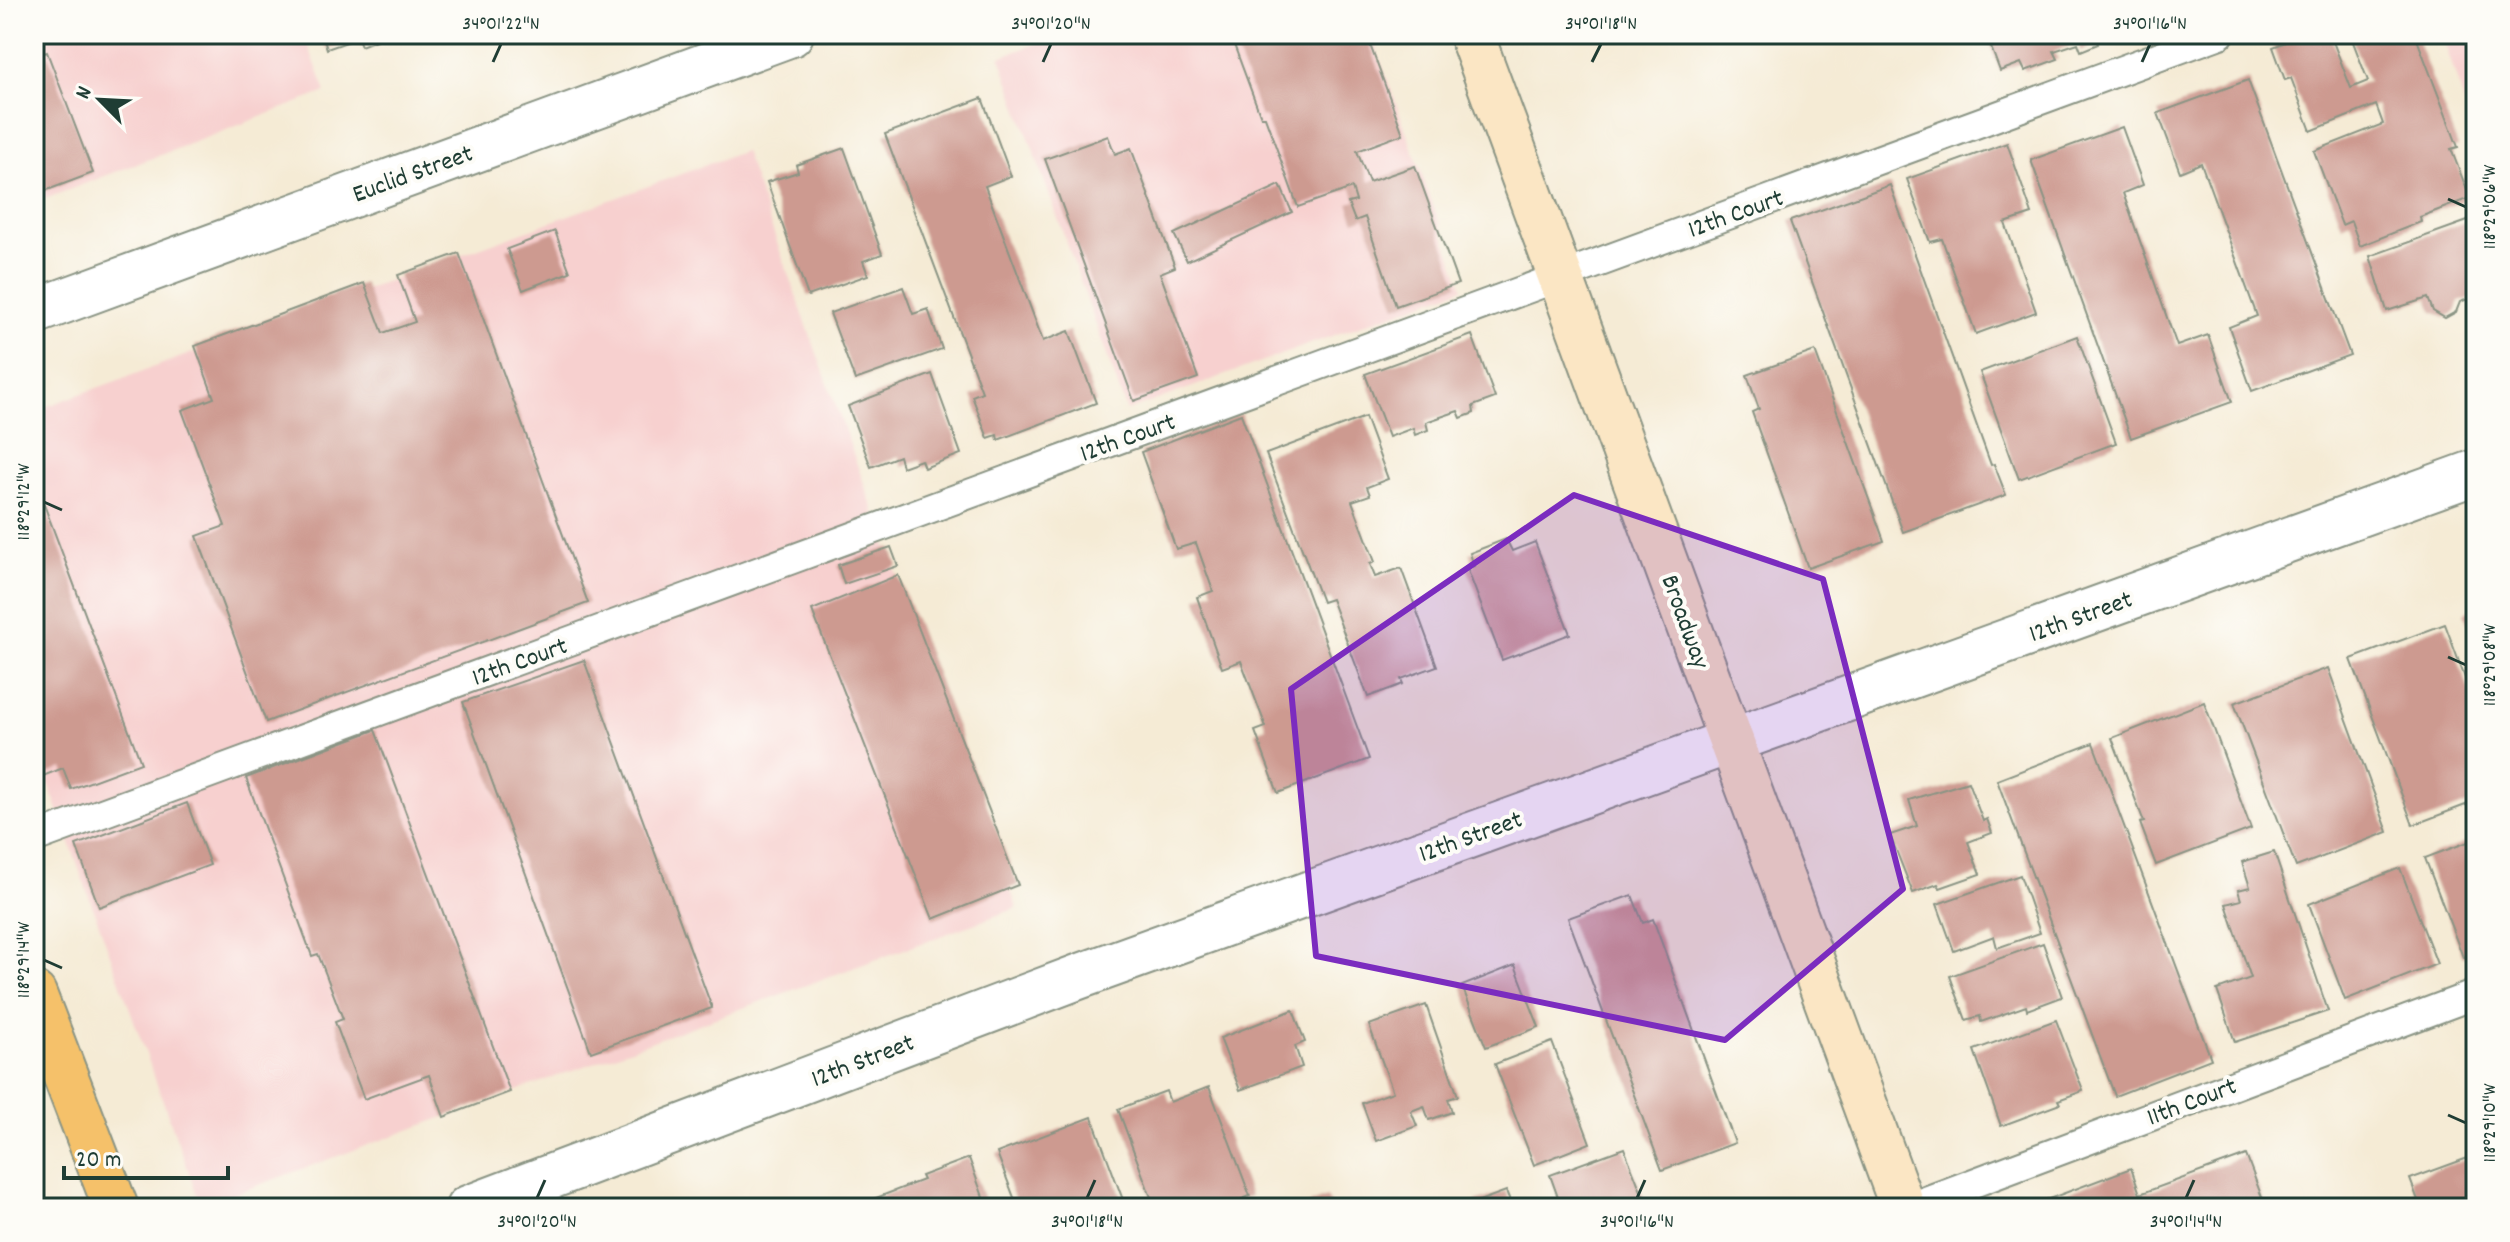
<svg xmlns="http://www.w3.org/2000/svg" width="2510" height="1242" font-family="Dekko,sans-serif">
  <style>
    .built { fill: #f7d0cf }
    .building { fill: #cd9a90 }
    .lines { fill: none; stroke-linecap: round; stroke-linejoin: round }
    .lane-casing { stroke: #8a9484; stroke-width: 32 }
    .street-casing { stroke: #8a9484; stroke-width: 48 }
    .secondary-casing { stroke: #8a9484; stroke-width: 48 }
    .primary-casing { stroke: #8a9484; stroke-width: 48 }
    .lane { stroke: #fff; stroke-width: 28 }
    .street { stroke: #fff; stroke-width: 44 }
    .secondary { stroke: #fbe6c4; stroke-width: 44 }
    .primary { stroke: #f5c16b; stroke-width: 44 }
    .marked { fill: #7b2cbf; fill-opacity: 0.2; stroke: #7b2cbf; stroke-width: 6; stroke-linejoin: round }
    .ticks { fill: none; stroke: #1f3d34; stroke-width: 3 }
    .labels { text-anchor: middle; stroke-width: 8; stroke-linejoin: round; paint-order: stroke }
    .street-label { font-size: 26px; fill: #1f3d34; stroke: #fdfcf7 }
    .neatline { fill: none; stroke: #1f3d34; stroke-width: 3 }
    .ticks-label { font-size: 20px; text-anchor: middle; fill: #1f3d34 }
  </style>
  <rect width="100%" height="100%" fill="#fdfcf7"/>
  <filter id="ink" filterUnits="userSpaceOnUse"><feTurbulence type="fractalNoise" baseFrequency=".0125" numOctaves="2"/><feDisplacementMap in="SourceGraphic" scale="16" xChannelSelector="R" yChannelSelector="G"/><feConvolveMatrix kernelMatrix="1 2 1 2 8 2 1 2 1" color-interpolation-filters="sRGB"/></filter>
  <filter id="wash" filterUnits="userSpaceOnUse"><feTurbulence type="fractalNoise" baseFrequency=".006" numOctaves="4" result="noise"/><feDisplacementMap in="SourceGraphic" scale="32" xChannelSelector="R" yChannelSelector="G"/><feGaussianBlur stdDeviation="1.8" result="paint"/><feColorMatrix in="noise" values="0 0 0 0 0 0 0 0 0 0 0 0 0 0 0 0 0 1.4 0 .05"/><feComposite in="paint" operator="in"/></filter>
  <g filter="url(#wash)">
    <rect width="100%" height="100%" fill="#f5ebd5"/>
    <g class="built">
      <polygon points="34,34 304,34 326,92 34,203"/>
      <polygon points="1063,34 1371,34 1463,288 1127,411 1000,57"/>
      <polygon points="2442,34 2476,34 2476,139"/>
      <polygon points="744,151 1017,908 201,1206 34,744 34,411"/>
    </g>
    <g id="blocks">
      <g class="building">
        <polygon points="322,34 391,34 361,46 358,38 327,49"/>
        <polygon points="1230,34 1366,34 1403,134 1357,151 1369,182 1415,166 1458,284 1396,306 1365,217 1355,221 1348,203 1356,201 1352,188 1298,207 1265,117 1261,117"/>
        <polygon points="1986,34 2094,34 2098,44 2081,51 2078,43 2054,51 2058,59 2025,71 2021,63 2000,71"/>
        <polygon points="2306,34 2330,34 2351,88 2368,81 2350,34 2415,34 2458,147 2451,149 2470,198 2420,217 2421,222 2360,246 2351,221 2342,225 2314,151 2383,124 2376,105 2311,131 2291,78 2285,80 2273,47"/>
        <polygon points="47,52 93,173 34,195 34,56"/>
        <polygon points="2248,80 2350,355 2252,391 2229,327 2257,316 2201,163 2180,172 2158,113"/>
        <polygon points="982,98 1011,176 985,186 1043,341 1069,331 1096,403 998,440 997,435 988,438 972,396 982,392 885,134"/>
        <polygon points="2122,127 2143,185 2123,193 2177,346 2208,335 2232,402 2131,438 2031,160"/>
        <polygon points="1108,136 1115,154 1131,148 1175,267 1160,273 1198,378 1134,401 1045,159"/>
        <polygon points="2007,143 2032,214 2005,223 2036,312 1976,334 1942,239 1930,242 1907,179"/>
        <polygon points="844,148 882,254 863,261 868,275 808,296 767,182 798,172 796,165"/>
        <polygon points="1280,185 1292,212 1187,261 1174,234"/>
        <polygon points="1890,185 1991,465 1994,464 2006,495 1903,532 1790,221"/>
        <polygon points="2476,218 2476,296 2460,302 2456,312 2445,318 2433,311 2428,298 2387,311 2370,256"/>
        <polygon points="555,231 570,272 523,290 507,249"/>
        <polygon points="459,253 588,603 266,722 197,536 225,526 182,410 214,398 195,346 364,283 383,333 415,322 398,275"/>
        <polygon points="903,287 913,314 928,309 942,349 855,380 830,313"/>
        <polygon points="1472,335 1495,398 1473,406 1474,413 1461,418 1458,411 1426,422 1428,430 1415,435 1413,428 1389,437 1365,374"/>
        <polygon points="2077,336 2116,443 2019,479 1980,372"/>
        <polygon points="1815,351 1884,541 1808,568 1752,412 1759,409 1747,375"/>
        <polygon points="932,374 961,454 924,468 921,460 902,467 899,456 871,467 848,406"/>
        <polygon points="1241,414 1369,759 1278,793 1255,731 1266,727 1241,661 1222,668 1197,597 1213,591 1196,543 1176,549 1141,452"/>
        <polygon points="1365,417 1388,479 1367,487 1370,495 1352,501 1375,562 1370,564 1375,577 1401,568 1437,666 1401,679 1403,684 1368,697 1331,599 1322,602 1266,454"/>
        <polygon points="34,478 141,763 71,789 63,768 38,778 34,766"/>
        <polygon points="1506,539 1512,551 1535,542 1570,634 1502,660 1467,568 1474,566 1470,553"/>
        <polygon points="891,547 898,566 844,584 838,565"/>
        <polygon points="898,575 1018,885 933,919 812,610"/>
        <polygon points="2476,607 2476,644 2464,612"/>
        <polygon points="2445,624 2476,708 2476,801 2413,825 2351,659"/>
        <polygon points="584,660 712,1008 591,1052 463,702"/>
        <polygon points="2328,668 2388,832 2296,867 2234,703"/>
        <polygon points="2204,702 2251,829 2156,865 2140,823 2144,822 2112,738"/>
        <polygon points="375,730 510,1092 444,1117 429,1075 364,1099 335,1022 343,1019 318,954 312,956 246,778"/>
        <polygon points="2093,743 2211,1059 2115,1096 1997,780"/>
        <polygon points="1968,782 1983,821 1987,819 1992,833 1968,842 1980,874 1940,888 1938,884 1913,893 1890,835 1917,826 1909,800"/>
        <polygon points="187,803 210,865 99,907 76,845"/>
        <polygon points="2476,839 2476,953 2463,957 2425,858"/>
        <polygon points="2274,852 2328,1011 2235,1042 2217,990 2251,978 2226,904 2241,900 2238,890 2250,887 2242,862"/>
        <polygon points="2400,868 2437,964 2345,1000 2309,904"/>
        <polygon points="2020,875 2040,933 1997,948 1994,936 1954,951 1937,904"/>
        <polygon points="1632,895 1643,923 1653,919 1735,1143 1662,1170 1568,918"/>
        <polygon points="2043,943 2062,997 2027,1010 2026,1006 1981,1022 1980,1016 1966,1020 1950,976"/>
        <polygon points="1515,965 1539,1027 1486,1047 1462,986"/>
        <polygon points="1426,1005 1458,1096 1448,1099 1452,1112 1429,1120 1424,1106 1411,1111 1417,1126 1376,1141 1362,1103 1393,1092 1369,1025"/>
        <polygon points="1293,1010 1305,1042 1295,1046 1302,1067 1240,1090 1220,1038"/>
        <polygon points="2056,1020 2083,1091 2058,1100 2060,1104 2001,1126 1974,1050"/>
        <polygon points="1552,1042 1590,1143 1534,1165 1495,1064"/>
        <polygon points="1209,1087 1250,1196 1219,1208 1155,1208 1118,1109 1166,1091 1170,1102"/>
        <polygon points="1092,1117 1126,1208 1018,1208 997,1153"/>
        <polygon points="1624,1148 1646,1204 1636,1208 1548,1208 1560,1203 1550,1175"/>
        <polygon points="2246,1155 2266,1208 2025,1208 2131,1168 2140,1194"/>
        <polygon points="2476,1155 2476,1208 2421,1208 2410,1179"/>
        <polygon points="969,1158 987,1208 850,1208 923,1180 921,1176"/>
        <polygon points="1506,1191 1513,1208 1460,1208"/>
        <polygon points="1327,1197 1332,1208 1298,1208"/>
      </g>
    </g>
  </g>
  <g filter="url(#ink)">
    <use href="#blocks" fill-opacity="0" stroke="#8a9484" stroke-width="2"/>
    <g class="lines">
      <g class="lane-casing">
        <g id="lane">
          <polyline points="34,838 2220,34"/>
          <polyline points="1907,1208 2476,994"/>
        </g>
      </g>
      <g class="street-casing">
        <g id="street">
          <polyline points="34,312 791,34"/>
          <polyline points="468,1208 1078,977 2476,472"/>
        </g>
      </g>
      <g class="secondary-casing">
        <polyline id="secondary" points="1471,34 1903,1208"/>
      </g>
      <g class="primary-casing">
        <polyline id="primary" points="34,994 116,1208"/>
      </g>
      <use href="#lane" class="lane"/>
      <use href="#street" class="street"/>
      <use href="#secondary" class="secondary"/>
      <use href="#primary" class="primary"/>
    </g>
  </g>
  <path class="marked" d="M1574,495L1823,579L1903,889L1725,1040L1316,956L1291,689Z"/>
  <path class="ticks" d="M493,62L501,44M1043,62L1051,44M1592,62L1601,44M2142,62L2150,44M2448,199L2466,207M44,502L62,510M2448,657L2466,665M44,960L62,968M2448,1115L2466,1123M537,1198L545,1180M1087,1198L1095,1180M1637,1198L1645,1180M2186,1198L2194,1180"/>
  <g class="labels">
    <g class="street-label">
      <text transform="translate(412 172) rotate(-20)" y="9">Euclid Street</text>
      <text transform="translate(1735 212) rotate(-20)" y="9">12th Court</text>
      <text transform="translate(1127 436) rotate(-20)" y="9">12th Court</text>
      <text transform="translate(2080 615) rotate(-20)" y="9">12th Street</text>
      <text transform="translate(1687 621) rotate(70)" y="9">Broadway</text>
      <text transform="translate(519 660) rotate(-20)" y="9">12th Court</text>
      <text transform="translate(1470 835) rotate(-20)" y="9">12th Street</text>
      <text transform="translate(862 1059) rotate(-21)" y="9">12th Street</text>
      <text transform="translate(2191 1100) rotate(-21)" y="9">11th Court</text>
    </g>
  </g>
  <rect width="2510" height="1242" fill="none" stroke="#fdfcf7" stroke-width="88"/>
  <g transform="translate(100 100) rotate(294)" stroke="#fdfcf7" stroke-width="6" paint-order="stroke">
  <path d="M0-6L14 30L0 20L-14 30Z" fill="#1f3d34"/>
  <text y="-12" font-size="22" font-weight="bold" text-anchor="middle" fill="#1f3d34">N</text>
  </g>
  <path d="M64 1166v12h164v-12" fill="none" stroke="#1f3d34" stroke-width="4"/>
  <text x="76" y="1166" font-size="24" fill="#1f3d34" stroke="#fdfcf7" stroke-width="6" paint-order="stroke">20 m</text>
  <rect x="44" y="44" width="2422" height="1154" class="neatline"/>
  <g class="ticks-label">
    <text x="501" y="29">34°01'22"N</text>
    <text x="1051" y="29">34°01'20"N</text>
    <text x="1601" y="29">34°01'18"N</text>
    <text x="2150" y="29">34°01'16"N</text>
    <text transform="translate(2488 207) rotate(-90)" y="7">118°29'06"W</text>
    <text transform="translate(22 502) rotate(-90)" y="7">118°29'12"W</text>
    <text transform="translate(2488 665) rotate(-90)" y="7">118°29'08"W</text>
    <text transform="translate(22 960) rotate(-90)" y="7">118°29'14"W</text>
    <text transform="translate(2488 1123) rotate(-90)" y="7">118°29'10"W</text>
    <text x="537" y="1227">34°01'20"N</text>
    <text x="1087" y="1227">34°01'18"N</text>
    <text x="1637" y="1227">34°01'16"N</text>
    <text x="2186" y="1227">34°01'14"N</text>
  </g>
</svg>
